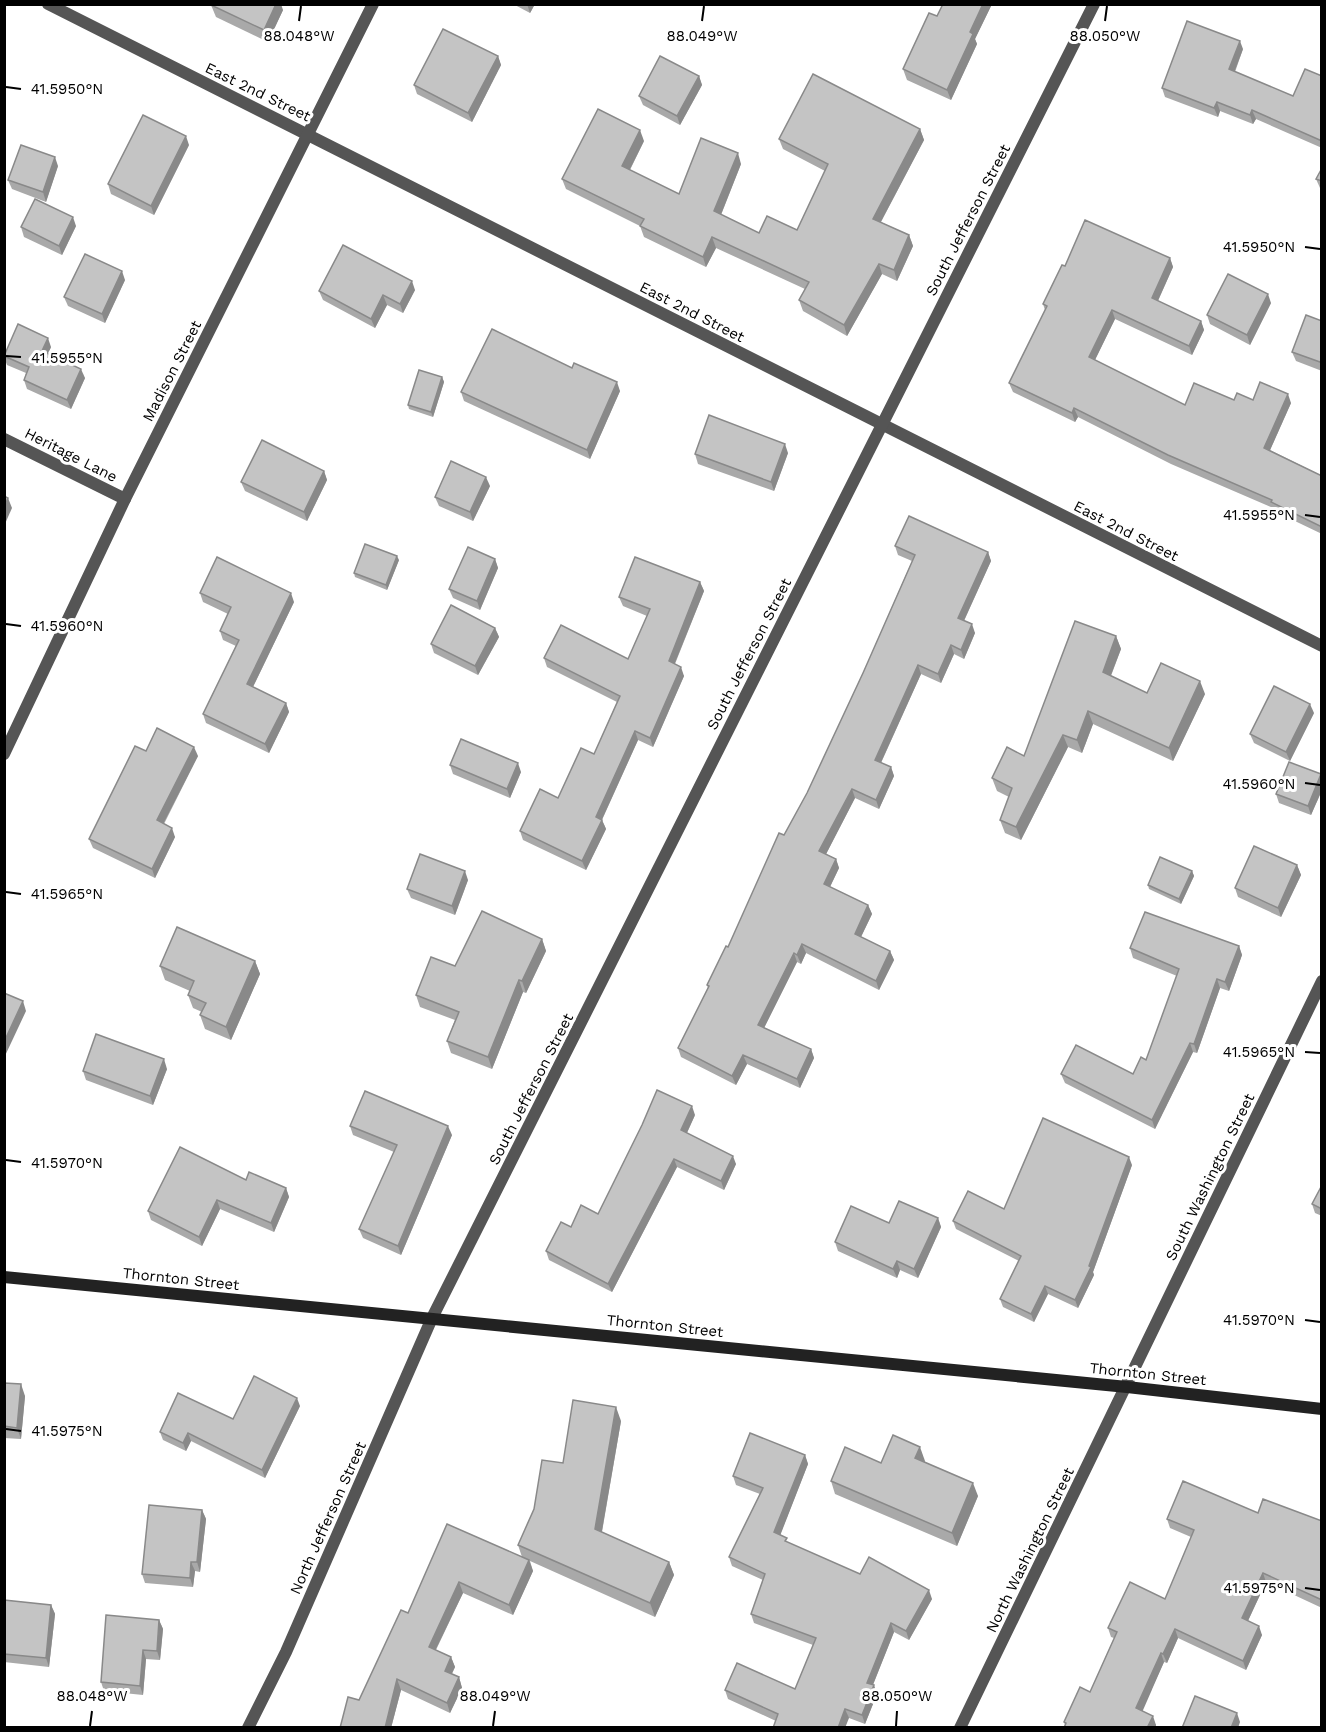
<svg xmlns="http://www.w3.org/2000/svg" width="1326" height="1732" font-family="'Work Sans',sans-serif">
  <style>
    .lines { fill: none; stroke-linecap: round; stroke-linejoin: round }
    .street { stroke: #555; stroke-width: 12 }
    .secondary { stroke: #222; stroke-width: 12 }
    .wall { fill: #a9a9a9 }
    .shaded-wall { fill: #898989 }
    .building { fill: #c4c4c4; stroke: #898989; stroke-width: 1.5 }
    .ticks { fill: none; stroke: #000; stroke-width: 2 }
    .labels { text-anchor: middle; stroke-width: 6; stroke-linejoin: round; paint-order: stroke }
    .street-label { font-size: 15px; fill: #000; stroke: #fff }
    .ticks-label { font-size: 15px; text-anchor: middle; fill: #000; stroke: #fff; stroke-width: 6; stroke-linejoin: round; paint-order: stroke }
  </style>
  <rect width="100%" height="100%" fill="#fff"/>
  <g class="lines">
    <g class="street">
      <polyline points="48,4 1322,646"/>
      <polyline points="4,439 125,499"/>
      <polyline points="4,754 125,499 373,4"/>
      <polyline points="248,1728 286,1652 432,1318 1094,4"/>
      <polyline points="960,1728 1322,981"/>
    </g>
    <polyline class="secondary" points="4,1277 1127,1387 1322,1409"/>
  </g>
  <g class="wall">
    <polygon points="513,4 535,4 530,13"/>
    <polygon points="943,4 992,4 975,39 977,44 951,100 907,80 903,69 937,16"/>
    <polygon points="211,5 283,10 268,42 216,17"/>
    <polygon points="1243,49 1235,72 1293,96 1322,76 1322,148 1256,119 1253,124 1220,111 1218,117 1165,97 1162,88"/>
    <polygon points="498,56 501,65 472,122 417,94 414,85"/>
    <polygon points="699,76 702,85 680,125 643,105 639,96"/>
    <polygon points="920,129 924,140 881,222 909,235 913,246 897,281 882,274 847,336 803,311 799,300 805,289 716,248 706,267 644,237 640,226 566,189 562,179 644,141 630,170 679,194 741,164 721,215 759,233 797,230 825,171 783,149 779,139"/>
    <polygon points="189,145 154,215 111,194 108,184"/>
    <polygon points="58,166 46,202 12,189 8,180"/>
    <polygon points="1322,168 1322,189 1320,188 1316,179"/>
    <polygon points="76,226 62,255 24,237 21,227"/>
    <polygon points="1170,258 1173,267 1158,301 1201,321 1204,330 1192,355 1115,319 1095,360 1185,405 1234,400 1253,400 1291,403 1270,450 1322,476 1322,534 1274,511 1273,508 1171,464 1078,417 1075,422 1013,392 1009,383 1045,310 1043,304 1065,266"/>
    <polygon points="125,280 105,323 68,306 64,297"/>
    <polygon points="415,290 403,313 387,305 375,328 323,300 319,291"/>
    <polygon points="1271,303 1250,345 1210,324 1207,315"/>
    <polygon points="1322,321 1322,371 1296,361 1292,352"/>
    <polygon points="51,347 48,354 85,378 71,409 27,389 24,380 26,373 7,365 4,357 4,355"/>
    <polygon points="572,368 620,391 590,459 464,401 461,392"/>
    <polygon points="442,377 444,382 433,417 409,409 408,405"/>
    <polygon points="788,453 774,491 698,464 695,454"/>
    <polygon points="324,471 327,480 307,521 245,491 241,482"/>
    <polygon points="490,486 473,521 439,506 435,497"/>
    <polygon points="895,546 988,552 991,561 964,621 975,633 964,659 954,654 941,683 921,674 881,763 891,767 894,776 879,809 855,798 826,854 836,859 839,868 830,887 868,905 872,914 861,937 890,951 894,960 879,990 806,953 801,964 797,962 764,1028 811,1049 814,1058 800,1088 747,1064 736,1085 681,1057 678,1048 708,988 707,985 728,947 784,835 807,793 863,673 912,561 898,555"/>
    <polygon points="495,559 498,568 480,610 453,598 449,589"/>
    <polygon points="399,560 387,590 355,577 354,573"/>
    <polygon points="700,582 704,591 675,664 684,676 653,747 638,740 602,820 606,829 586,870 523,840 520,831 558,798 594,754 617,702 547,667 544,658 628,659 647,616 623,606 619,597"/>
    <polygon points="200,593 294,602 253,687 286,703 289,712 269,753 206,723 203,714 236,646 223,640 220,631 228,614 203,602"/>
    <polygon points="495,628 499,637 478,675 434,653 431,644"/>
    <polygon points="1116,636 1121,649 1111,676 1147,693 1205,694 1173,761 1093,724 1082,753 1068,747 1021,840 1005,833 1000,820 1009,797 997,791 992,778 1024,756"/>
    <polygon points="1314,713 1290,761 1254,743 1250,734"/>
    <polygon points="146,751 198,756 164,824 175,837 155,878 93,848 89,839"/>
    <polygon points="450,765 521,772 510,798 453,774"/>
    <polygon points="1321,774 1322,790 1311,815 1279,803 1276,794"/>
    <polygon points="1297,865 1301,875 1281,917 1238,897 1235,888"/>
    <polygon points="1192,871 1194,876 1181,904 1149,889 1148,885"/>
    <polygon points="468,880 455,915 411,898 407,889"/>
    <polygon points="542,939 546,951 526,993 523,992 492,1069 451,1053 447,1041 455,1020 420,1007 416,995 455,966"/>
    <polygon points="1239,946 1242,955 1229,991 1220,988 1197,1053 1193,1052 1155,1129 1065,1083 1061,1074 1133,1074 1146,1060 1177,976 1133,958 1130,948"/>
    <polygon points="255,961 260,974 231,1040 205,1029 200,1015 202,1012 193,1008 188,995 190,991 165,980 160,966"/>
    <polygon points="167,1069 153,1105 86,1080 83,1071"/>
    <polygon points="695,1115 687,1133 736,1164 724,1190 677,1167 612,1292 549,1260 546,1251 571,1227 598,1214"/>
    <polygon points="350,1126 452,1135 401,1255 363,1238 359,1229 394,1152 353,1135"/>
    <polygon points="1132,1165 1093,1272 1094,1275 1078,1308 1048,1294 1034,1322 1003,1307 1000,1299 1019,1261 956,1229 953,1221 1004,1209"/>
    <polygon points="1322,1185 1322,1216 1315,1213 1312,1204"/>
    <polygon points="286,1188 289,1197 274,1232 220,1209 202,1246 151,1220 148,1211"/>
    <polygon points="938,1218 941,1227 918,1278 900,1270 897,1278 838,1251 835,1242 889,1223"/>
    <polygon points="4,1383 25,1396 21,1439 4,1438"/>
    <polygon points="300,1406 265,1478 191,1441 186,1451 163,1440 160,1432 233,1419"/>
    <polygon points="621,1421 602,1532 669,1562 674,1575 655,1617 530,1561 533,1571 513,1615 463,1593 436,1650 451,1657 455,1667 452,1674 459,1677 462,1688 450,1713 401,1690 391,1728 340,1728 359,1700 408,1613 447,1524 522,1557 518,1545 563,1463"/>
    <polygon points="805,1455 808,1464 780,1535 788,1543 860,1574 932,1599 909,1640 894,1632 873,1685 877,1694 865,1724 849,1718 776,1721 728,1699 725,1690 795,1689 813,1645 754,1623 751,1614 763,1580 732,1566 729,1557 760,1494 736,1485 733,1476"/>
    <polygon points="925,1461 925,1462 978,1496 957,1546 835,1494 831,1481 881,1463"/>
    <polygon points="202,1510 206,1519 200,1572 195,1571 193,1587 145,1583 142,1574"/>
    <polygon points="1258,1513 1322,1521 1322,1608 1266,1582 1248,1621 1262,1635 1246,1670 1178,1638 1167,1663 1164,1662 1142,1710 1156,1725 1155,1728 1064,1728 1065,1725 1064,1722 1090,1692 1114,1638 1111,1637 1108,1628 1165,1599 1191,1537 1170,1528 1167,1519"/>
    <polygon points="4,1600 51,1605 55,1614 49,1667 4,1662"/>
    <polygon points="159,1620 163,1629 160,1660 146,1659 143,1695 104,1691 101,1682"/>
  </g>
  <g class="shaded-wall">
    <polygon points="275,4 281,4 283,10 268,42 264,30"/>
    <polygon points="527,4 535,4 530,13"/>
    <polygon points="983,4 992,4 975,39 977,44 951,100 947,90 970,32"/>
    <polygon points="1240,41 1243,49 1232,78 1229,69"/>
    <polygon points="498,56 501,65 472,122 468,113"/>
    <polygon points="699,76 702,85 680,125 677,116"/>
    <polygon points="1217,102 1220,111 1218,117 1214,108"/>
    <polygon points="1252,110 1256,119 1253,124 1250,115"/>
    <polygon points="920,129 924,140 877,229 873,219"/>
    <polygon points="640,130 644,141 626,177 622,166"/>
    <polygon points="186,136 189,145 154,215 151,206"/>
    <polygon points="738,153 741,164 718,222 714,211"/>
    <polygon points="55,157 58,166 46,202 43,192"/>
    <polygon points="73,217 76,226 62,255 59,246"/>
    <polygon points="909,235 913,246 897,281 894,270"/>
    <polygon points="712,237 716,248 706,267 703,257"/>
    <polygon points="1170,258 1173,267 1155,307 1152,298"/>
    <polygon points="879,264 882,274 847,336 844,325"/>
    <polygon points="122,271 125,280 105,323 102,314"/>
    <polygon points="412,281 415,290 403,313 400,304"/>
    <polygon points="1268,294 1271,303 1250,345 1247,335"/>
    <polygon points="383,295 387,305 375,328 371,319"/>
    <polygon points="1112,310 1115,319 1092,366 1089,357"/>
    <polygon points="1201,321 1204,330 1192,355 1189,346"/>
    <polygon points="48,338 51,347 45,360 42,351"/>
    <polygon points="81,369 85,378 71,409 67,400"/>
    <polygon points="442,377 444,382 433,417 431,412"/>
    <polygon points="617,382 620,391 590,459 587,450"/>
    <polygon points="1288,394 1291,403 1267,457 1264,448"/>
    <polygon points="1074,408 1078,417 1075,422 1072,413"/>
    <polygon points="785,444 788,453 774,491 771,482"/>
    <polygon points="324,471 327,480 307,521 304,512"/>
    <polygon points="486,477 490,486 473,521 470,512"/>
    <polygon points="8,498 12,508 4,526 4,507"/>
    <polygon points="988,552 991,561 961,627 958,618"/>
    <polygon points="397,556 399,560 387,590 386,585"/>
    <polygon points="495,559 498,568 480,610 477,601"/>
    <polygon points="700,582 704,591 672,670 669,661"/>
    <polygon points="291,593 294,602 250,693 247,684"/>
    <polygon points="972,624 975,633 964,659 961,650"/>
    <polygon points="495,628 499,637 478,675 475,666"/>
    <polygon points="1116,636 1121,649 1107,685 1103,672"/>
    <polygon points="951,645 954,654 941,683 938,674"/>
    <polygon points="918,665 921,674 878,769 875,760"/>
    <polygon points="681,667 684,676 653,747 650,738"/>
    <polygon points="1200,681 1205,694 1173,761 1169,748"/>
    <polygon points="286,703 289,712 269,753 265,744"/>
    <polygon points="1310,704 1314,713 1290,761 1286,752"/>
    <polygon points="1088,711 1093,724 1082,753 1077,740"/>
    <polygon points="635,731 638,740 599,826 596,817"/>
    <polygon points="1063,735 1068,747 1021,840 1016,827"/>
    <polygon points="194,747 198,756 160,830 157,820"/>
    <polygon points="518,763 521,772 510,798 507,789"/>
    <polygon points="891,767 894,776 879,809 876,800"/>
    <polygon points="1321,774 1322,790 1311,815 1308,806"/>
    <polygon points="852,789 855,798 823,860 819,851"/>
    <polygon points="602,820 606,829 586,870 582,861"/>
    <polygon points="172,828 175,837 155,878 152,869"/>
    <polygon points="836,859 839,868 827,893 824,884"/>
    <polygon points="1297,865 1301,875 1281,917 1278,908"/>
    <polygon points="465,871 468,880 455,915 452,906"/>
    <polygon points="1192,871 1194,876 1181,904 1179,899"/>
    <polygon points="868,905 872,914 858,943 855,934"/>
    <polygon points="542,939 546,951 526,993 522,981"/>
    <polygon points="802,944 806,953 801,964 797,955"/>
    <polygon points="1239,946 1242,955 1229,991 1225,982"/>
    <polygon points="890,951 894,960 879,990 876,981"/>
    <polygon points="794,953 797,962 761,1034 758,1025"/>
    <polygon points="255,961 260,974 231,1040 226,1027"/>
    <polygon points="1217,979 1220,988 1197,1053 1194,1044"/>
    <polygon points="519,980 523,992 492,1069 488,1057"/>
    <polygon points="23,1001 26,1011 4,1058 4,1042"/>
    <polygon points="1190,1043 1193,1052 1155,1129 1152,1120"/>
    <polygon points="811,1049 814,1058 800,1088 797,1079"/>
    <polygon points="743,1055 747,1064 736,1085 732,1076"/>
    <polygon points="164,1059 167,1069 153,1105 150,1096"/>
    <polygon points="692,1106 695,1115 684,1139 681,1130"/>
    <polygon points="448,1126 452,1135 401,1255 398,1246"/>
    <polygon points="733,1156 736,1164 724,1190 721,1181"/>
    <polygon points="1129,1157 1132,1165 1093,1272 1094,1275 1078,1308 1075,1300 1089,1266"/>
    <polygon points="674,1159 677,1167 612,1292 608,1284"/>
    <polygon points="286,1188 289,1197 274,1232 271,1223"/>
    <polygon points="217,1200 220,1209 202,1246 199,1237"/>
    <polygon points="938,1218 941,1227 918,1278 914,1269"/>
    <polygon points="897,1261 900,1270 897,1278 893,1269"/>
    <polygon points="1045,1286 1048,1294 1034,1322 1031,1314"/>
    <polygon points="21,1384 25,1396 21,1439 17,1428"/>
    <polygon points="297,1398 300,1406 265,1478 262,1470"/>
    <polygon points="616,1407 621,1421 600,1542 595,1529"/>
    <polygon points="188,1433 191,1441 186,1451 183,1443"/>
    <polygon points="920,1447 925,1461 920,1471 915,1458"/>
    <polygon points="805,1455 808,1464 778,1541 774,1532"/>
    <polygon points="973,1483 978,1496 957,1546 952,1533"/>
    <polygon points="202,1510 206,1519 200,1572 197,1562"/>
    <polygon points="529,1560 533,1571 513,1615 509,1605"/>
    <polygon points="191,1562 195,1571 193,1587 190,1578"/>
    <polygon points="669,1562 674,1575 655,1617 650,1603"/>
    <polygon points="1263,1573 1266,1582 1245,1627 1242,1618"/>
    <polygon points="459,1582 463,1593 432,1657 429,1647"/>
    <polygon points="929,1590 932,1599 909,1640 906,1631"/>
    <polygon points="51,1605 55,1614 49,1667 46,1658"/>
    <polygon points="159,1620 163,1629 160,1660 157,1651"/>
    <polygon points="891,1623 894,1632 870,1692 867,1683"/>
    <polygon points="1259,1626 1262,1635 1246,1670 1243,1661"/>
    <polygon points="1175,1629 1178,1638 1167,1663 1163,1654"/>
    <polygon points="143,1650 146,1659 143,1695 140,1686"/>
    <polygon points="1161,1653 1164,1662 1140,1717 1136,1708"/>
    <polygon points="451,1657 455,1667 448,1681 445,1671"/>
    <polygon points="459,1677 462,1688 450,1713 447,1703"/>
    <polygon points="397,1679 401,1690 391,1728 385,1728"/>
    <polygon points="874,1685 877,1694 865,1724 862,1715"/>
    <polygon points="845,1709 849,1718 845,1728 838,1728"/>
    <polygon points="1237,1713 1240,1722 1238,1728 1231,1728"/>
    <polygon points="1153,1716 1156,1725 1155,1728 1147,1728"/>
  </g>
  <g class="building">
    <polygon points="212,4 276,4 264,30 211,5"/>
    <polygon points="943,4 983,4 970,32 973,34 947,90 903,69 929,13 937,16"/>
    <polygon points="1187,21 1240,41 1229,69 1293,96 1305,69 1322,76 1322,141 1252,110 1250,115 1217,102 1214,108 1162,88"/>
    <polygon points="443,29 498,56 468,113 414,85"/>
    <polygon points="660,56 699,76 677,116 639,96"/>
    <polygon points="813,74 920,129 873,219 909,235 894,270 879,264 844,325 799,300 809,282 712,237 703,257 640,226 644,219 562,179 598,109 640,130 622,166 679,194 701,138 738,153 714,211 759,233 767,216 797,230 828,164 779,139"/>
    <polygon points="143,115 186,136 151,206 108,184"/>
    <polygon points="21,145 55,157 43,192 8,180"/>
    <polygon points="1322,168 1322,181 1316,179"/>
    <polygon points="35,199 73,217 59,246 21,227"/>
    <polygon points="1085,220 1170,258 1152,298 1201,321 1189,346 1112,310 1089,357 1185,405 1194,383 1234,400 1237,393 1253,400 1260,382 1288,394 1264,448 1322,476 1322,527 1271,502 1272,500 1168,455 1074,408 1072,413 1009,383 1047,306 1043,304 1062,265 1065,266"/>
    <polygon points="343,245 412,281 400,304 383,295 371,319 319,291"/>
    <polygon points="85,254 122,271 102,314 64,297"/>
    <polygon points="1228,274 1268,294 1247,335 1207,315"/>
    <polygon points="1306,315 1322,321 1322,358 1320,362 1292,352"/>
    <polygon points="18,324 48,338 42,351 81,369 67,400 24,380 29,367 4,356"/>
    <polygon points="492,329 572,368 574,363 617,382 587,450 461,392"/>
    <polygon points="419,370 442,377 431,412 408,405"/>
    <polygon points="709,415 785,444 771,482 695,454"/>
    <polygon points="262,440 324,471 304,512 241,482"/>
    <polygon points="451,461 486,477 470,512 435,497"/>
    <polygon points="4,496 8,498 4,507"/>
    <polygon points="909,516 988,552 958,618 972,624 961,650 951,645 938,674 918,665 875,760 891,767 876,800 852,789 819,851 836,859 824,884 868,905 855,934 890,951 876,981 802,944 797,955 794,953 758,1025 811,1049 797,1079 743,1055 732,1076 678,1048 709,986 707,985 726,946 728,947 779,833 784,835 807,793 863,673 915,555 895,546"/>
    <polygon points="365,544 397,556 386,585 354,573"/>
    <polygon points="468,547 495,559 477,601 449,589"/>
    <polygon points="217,557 291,593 247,684 286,703 265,744 203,714 239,640 220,631 231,607 200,593"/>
    <polygon points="635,557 700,582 669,661 681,667 650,738 635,731 596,817 602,820 582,861 520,831 540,789 558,798 581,748 594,754 620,696 544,658 561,625 628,659 650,609 619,597"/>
    <polygon points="451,605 495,628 475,666 431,644"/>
    <polygon points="1075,621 1116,636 1103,672 1147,693 1161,663 1200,681 1169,748 1088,711 1077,740 1063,735 1016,827 1000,820 1012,788 992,778 1007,747 1024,756"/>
    <polygon points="1274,686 1310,704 1286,752 1250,734"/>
    <polygon points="157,728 194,747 157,820 172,828 152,869 89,839 135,746 146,751"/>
    <polygon points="461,739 518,763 507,789 450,765"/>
    <polygon points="1289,762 1321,774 1308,806 1276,794"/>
    <polygon points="1254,846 1297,865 1278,908 1235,888"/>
    <polygon points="420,854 465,871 452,906 407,889"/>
    <polygon points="1160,857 1192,871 1179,899 1148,885"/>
    <polygon points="482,911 542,939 522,981 519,980 488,1057 447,1041 459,1012 416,995 431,957 455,966"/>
    <polygon points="1145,912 1239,946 1225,982 1217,979 1194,1044 1190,1043 1152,1120 1061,1074 1076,1045 1133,1074 1141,1057 1146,1060 1179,969 1130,948"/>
    <polygon points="177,927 255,961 226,1027 200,1015 206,1003 188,995 194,981 160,966"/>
    <polygon points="4,993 23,1001 4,1042"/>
    <polygon points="96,1034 164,1059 150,1096 83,1071"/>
    <polygon points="657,1090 692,1106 681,1130 733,1156 721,1181 674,1159 608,1284 546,1251 561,1222 571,1227 581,1205 598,1214 642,1125"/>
    <polygon points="365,1091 448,1126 398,1246 359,1229 397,1145 350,1126"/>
    <polygon points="1043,1118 1129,1157 1089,1266 1091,1267 1075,1300 1045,1286 1031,1314 1000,1299 1021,1256 953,1221 968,1191 1004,1209"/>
    <polygon points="180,1147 246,1180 249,1172 286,1188 271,1223 217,1200 199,1237 148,1211"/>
    <polygon points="1322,1185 1322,1209 1312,1204"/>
    <polygon points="899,1201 938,1218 914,1269 897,1261 893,1269 835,1242 851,1206 889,1223"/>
    <polygon points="254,1376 297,1398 262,1470 188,1433 183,1443 160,1432 178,1393 233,1419"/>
    <polygon points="4,1383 21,1384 17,1428 4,1426"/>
    <polygon points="573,1400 616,1407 595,1529 669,1562 650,1603 518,1545 534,1509 542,1460 563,1463"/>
    <polygon points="750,1433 805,1455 774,1532 787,1538 785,1541 860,1574 869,1557 929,1590 906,1631 891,1623 867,1683 874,1685 862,1715 845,1709 838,1728 773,1728 778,1714 725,1690 737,1663 795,1689 816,1638 751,1614 765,1574 729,1557 763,1488 733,1476"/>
    <polygon points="893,1435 920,1447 915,1458 973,1483 952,1533 831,1481 845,1447 881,1463"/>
    <polygon points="1183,1481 1258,1513 1263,1499 1322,1521 1322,1600 1263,1573 1242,1618 1259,1626 1243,1661 1175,1629 1163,1654 1161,1653 1136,1708 1153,1716 1147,1728 1064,1728 1066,1723 1064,1722 1080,1687 1090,1692 1117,1632 1108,1628 1130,1582 1165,1599 1194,1530 1167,1519"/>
    <polygon points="149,1505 202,1510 197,1562 191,1562 190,1578 142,1574"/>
    <polygon points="447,1524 529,1560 509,1605 459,1582 429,1647 451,1657 445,1671 459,1677 447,1703 397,1679 385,1728 340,1728 348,1697 359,1700 401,1610 408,1613"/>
    <polygon points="4,1600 51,1605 46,1658 4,1654"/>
    <polygon points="106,1615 159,1620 157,1651 143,1650 140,1686 101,1682"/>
    <polygon points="1195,1696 1237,1713 1231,1728 1182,1728"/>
  </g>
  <path class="ticks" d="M299,21L301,6M702,21L704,6M1105,21L1107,6M6,87L21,89M1305,247L1320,249M6,356L21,357M1305,515L1320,517M6,624L21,626M1305,783L1320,785M6,892L21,894M1305,1052L1320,1053M6,1160L21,1162M1305,1320L1320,1322M6,1429L21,1431M1305,1588L1320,1590M90,1726L92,1711M493,1726L495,1711M896,1726L897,1711"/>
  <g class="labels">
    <g class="street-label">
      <text transform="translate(258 92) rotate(26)" y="5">East 2nd Street</text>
      <text transform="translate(968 220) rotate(-63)" y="5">South Jefferson Street</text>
      <text transform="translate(692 312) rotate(27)" y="5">East 2nd Street</text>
      <text transform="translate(172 371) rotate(-63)" y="5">Madison Street</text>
      <text transform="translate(71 455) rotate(27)" y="5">Heritage Lane</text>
      <text transform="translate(1126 531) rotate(27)" y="5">East 2nd Street</text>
      <text transform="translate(749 654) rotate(-63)" y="5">South Jefferson Street</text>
      <text transform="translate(531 1089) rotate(-63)" y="5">South Jefferson Street</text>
      <text transform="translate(1210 1177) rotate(-64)" y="5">South Washington Street</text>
      <text transform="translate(181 1279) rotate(6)" y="5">Thornton Street</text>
      <text transform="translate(665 1326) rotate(6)" y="5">Thornton Street</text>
      <text transform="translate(1148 1374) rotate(6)" y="5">Thornton Street</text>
      <text transform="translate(328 1518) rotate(-66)" y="5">North Jefferson Street</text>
      <text transform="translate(1030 1550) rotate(-64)" y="5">North Washington Street</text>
    </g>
  </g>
  <g class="ticks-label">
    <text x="299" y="41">88.048°W</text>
    <text x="702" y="41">88.049°W</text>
    <text x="1105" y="41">88.050°W</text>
    <text x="67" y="94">41.5950°N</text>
    <text x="1259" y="252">41.5950°N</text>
    <text x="67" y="363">41.5955°N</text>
    <text x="1259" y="520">41.5955°N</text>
    <text x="67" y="631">41.5960°N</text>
    <text x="1259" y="789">41.5960°N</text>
    <text x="67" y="899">41.5965°N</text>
    <text x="1259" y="1057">41.5965°N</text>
    <text x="67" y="1168">41.5970°N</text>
    <text x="1259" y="1325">41.5970°N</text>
    <text x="67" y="1436">41.5975°N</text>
    <text x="1259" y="1593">41.5975°N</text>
    <text x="92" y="1701">88.048°W</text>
    <text x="495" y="1701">88.049°W</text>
    <text x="897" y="1701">88.050°W</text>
  </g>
  <rect width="1326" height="1732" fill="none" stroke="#000000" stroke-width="12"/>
</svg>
